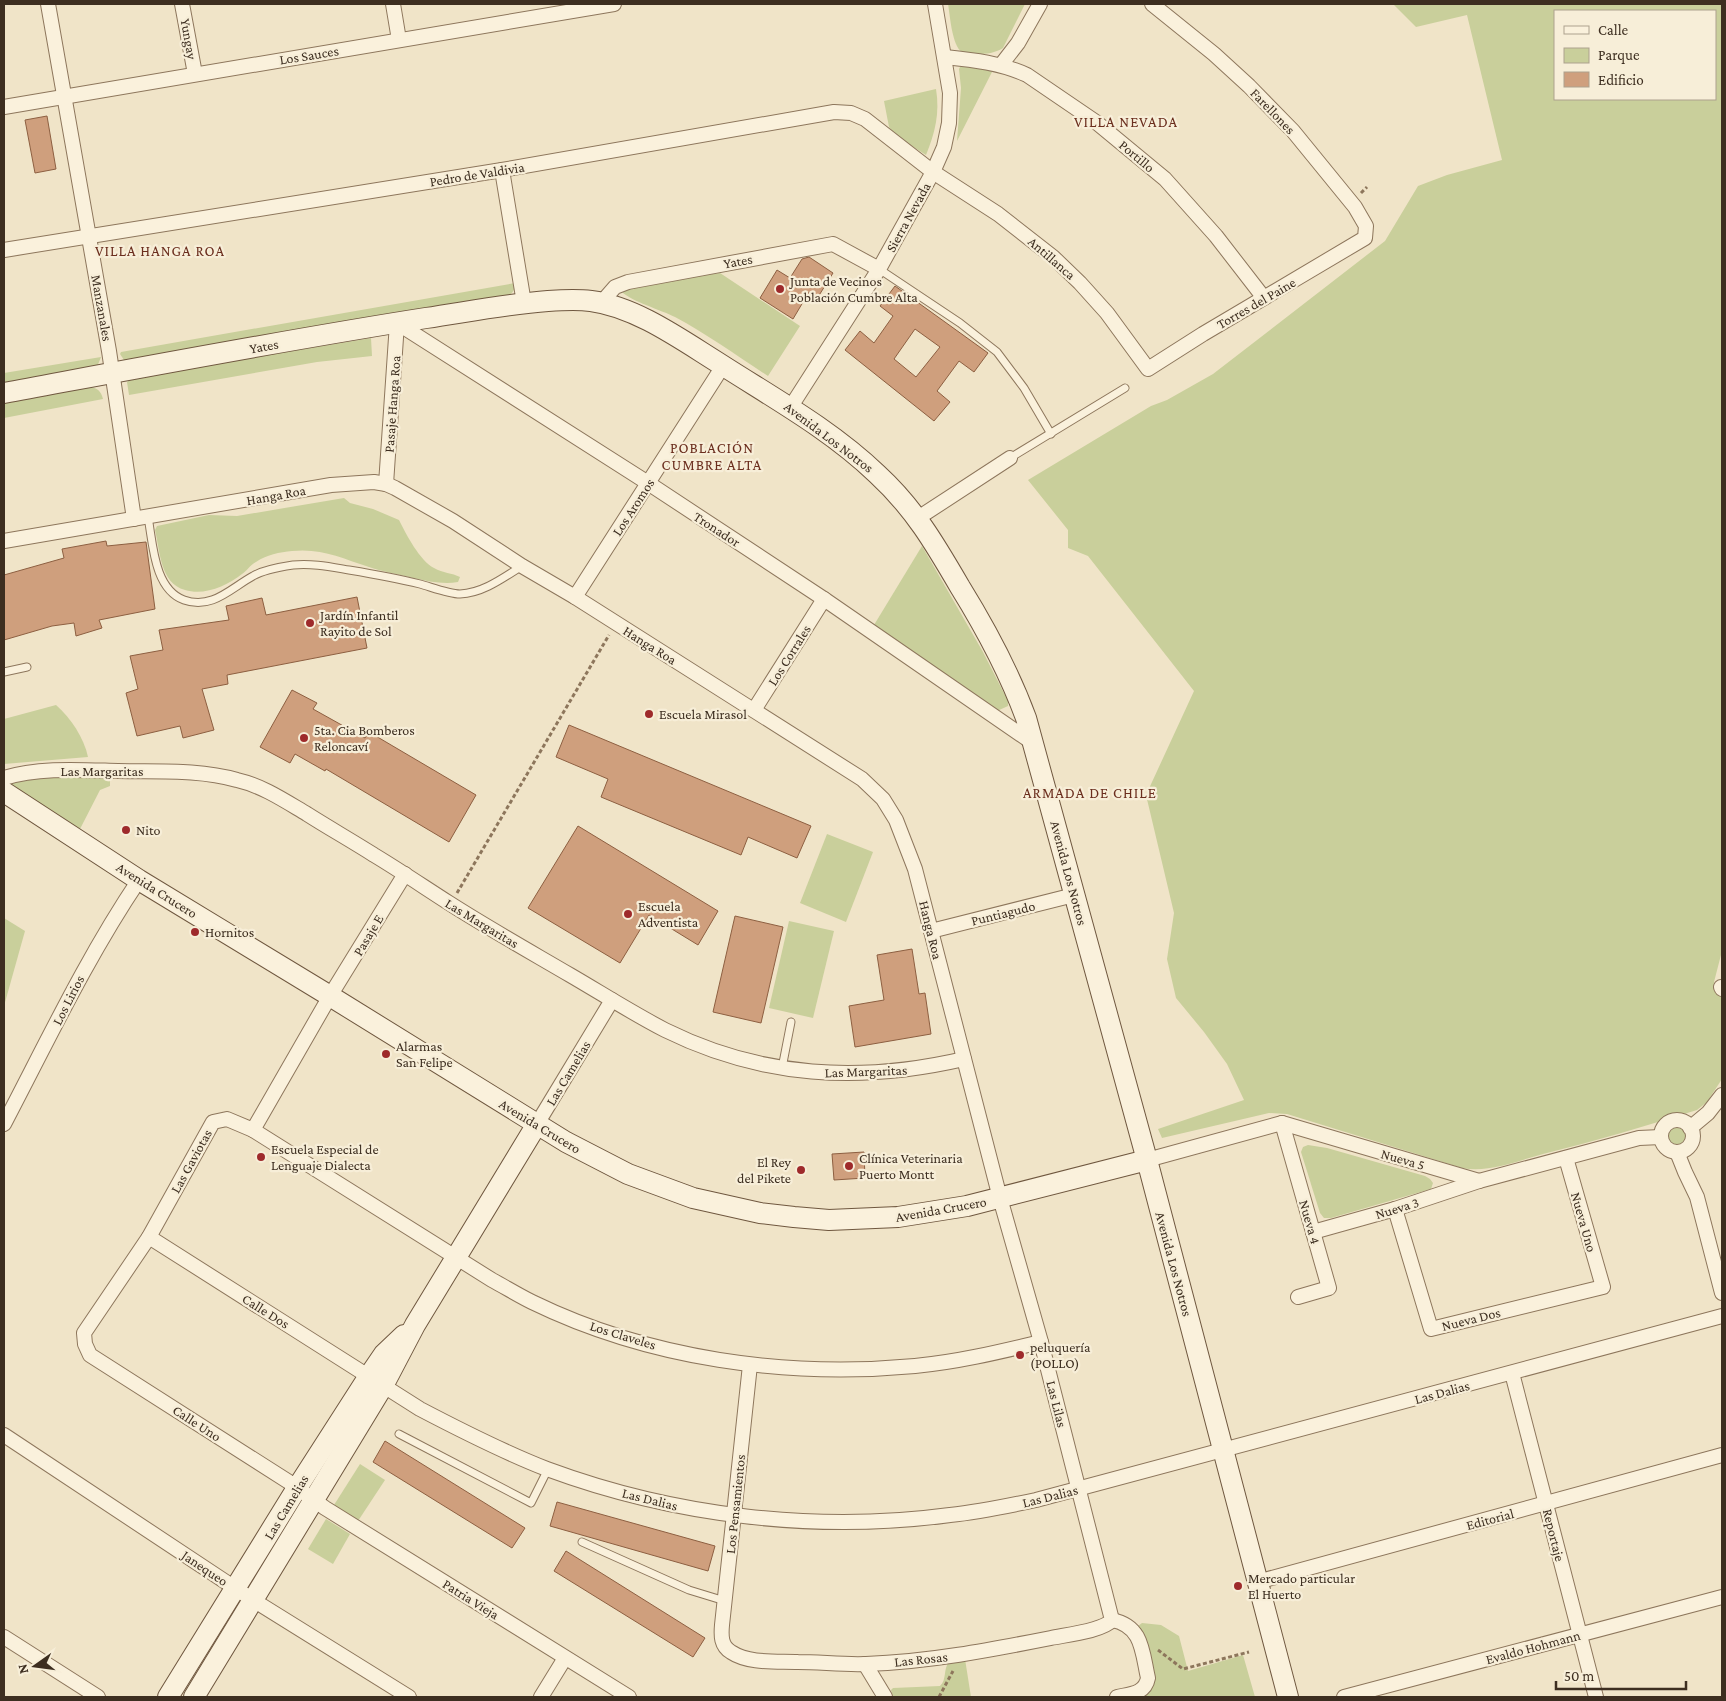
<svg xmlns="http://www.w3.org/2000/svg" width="1726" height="1701" font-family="'Crimson Pro',serif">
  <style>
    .green { fill: #c9cf9b; fill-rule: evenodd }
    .building { fill: #cf9f7d; stroke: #8d5f41; fill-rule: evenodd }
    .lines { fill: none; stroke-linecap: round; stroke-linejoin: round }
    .lane-casing { stroke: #8d765c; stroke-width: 9 }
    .street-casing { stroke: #8d765c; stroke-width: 16 }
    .secondary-casing { stroke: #6f573f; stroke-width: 22 }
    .path { stroke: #8d765c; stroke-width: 3; stroke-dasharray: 4 2.5; stroke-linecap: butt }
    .lane { stroke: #faf1dc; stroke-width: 7 }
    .street { stroke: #faf1dc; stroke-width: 14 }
    .secondary { stroke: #faf1dc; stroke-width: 20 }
    .poi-dot { fill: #9e2a2b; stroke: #f7eed8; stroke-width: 2 }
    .labels { text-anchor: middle; stroke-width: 4.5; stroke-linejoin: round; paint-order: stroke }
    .street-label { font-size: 14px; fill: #3d2e20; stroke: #f7eed8 }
    .poi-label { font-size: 14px; fill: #3d2e20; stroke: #f7eed8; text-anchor: start }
    .neighbourhood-label { font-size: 15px; letter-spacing: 1px; fill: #6b2e1e; stroke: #f7eed8 }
  </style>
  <rect width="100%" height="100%" fill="#f0e4c8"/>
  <g class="green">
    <path d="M948,4H1025L1003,48C995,53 987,54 977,54C973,54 966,54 962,52C952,46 950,15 948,4Z"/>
    <path d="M1393,4H1722V951L1714,982L1722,996V1079L1707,1102L1697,1110C1646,1126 1595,1141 1543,1154C1517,1161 1489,1173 1462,1168L1287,1114L1269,1113L1162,1138L1158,1129L1244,1100L1227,1064L1204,1032L1176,998L1167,959L1174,913L1146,795L1194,691L1088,556L1068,548V530L1028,480L1151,406L1167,400L1213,374L1385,241L1418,186L1447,175L1502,160L1467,15L1416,27ZM1555,11H1715V99H1555Z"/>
    <polygon points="961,65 983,67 992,72 957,141 961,88 959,69"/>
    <path d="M936,89C940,113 935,133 926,155L896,136L889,127L884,101Z"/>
    <path d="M720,273L800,326L768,376C737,356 707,334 675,317C661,310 631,301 622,292V288L630,285Z"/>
    <path d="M515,283C515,291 512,294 505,298L134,361L124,360L120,354L121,352Z"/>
    <polygon points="371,338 372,356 317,362 129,395 127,382 133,377"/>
    <polygon points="101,357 97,367 4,386 4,373"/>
    <path d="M88,387C97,387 101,391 103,399L4,418V403Z"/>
    <path d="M344,498L350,503L373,509L399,520C406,534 420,561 434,568C443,573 452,573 460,577L458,582C443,585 428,581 413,578C398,574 383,572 369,567C341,558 322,548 292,551C280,552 266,555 256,562C250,565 247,571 242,574C227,586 204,596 185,590C160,583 160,551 155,530L157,526L209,515L237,516Z"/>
    <polygon points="922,546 983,652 1008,701 1008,706 997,711 874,625"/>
    <path d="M56,705C71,718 84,738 88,757L4,764V719Z"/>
    <polygon points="110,775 110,786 100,790 80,829 7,782 14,779"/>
    <polygon points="827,834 873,852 846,922 800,903"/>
    <polygon points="4,918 25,931 4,1006"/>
    <polygon points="789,921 834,931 813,1018 769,1008"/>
    <circle cx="1677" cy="1136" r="10"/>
    <polygon points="1308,1145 1327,1148 1425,1176 1430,1179 1433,1183 1431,1189 1331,1218 1324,1218 1320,1213 1301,1152 1303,1147"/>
    <polygon points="360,1464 385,1480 358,1521 334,1505"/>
    <polygon points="326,1519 350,1534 333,1564 308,1549"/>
    <polygon points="1142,1623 1161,1625 1179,1636 1188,1671 1243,1655 1255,1697 1136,1697 1144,1694 1138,1626"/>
    <path d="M965,1659L971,1697H893L891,1690L893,1688L940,1686C947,1680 943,1669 949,1662Z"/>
  </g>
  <g class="building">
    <polygon points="47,116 56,169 35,173 25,120"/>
    <polygon points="809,257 833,273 818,297 809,292 793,319 760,298 777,270 790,278 802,259"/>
    <path d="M895,286L988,353L974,372L959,361L937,391L950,402L934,421L845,350L860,331L874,343L893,316L880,306ZM915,329L940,347L916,377L894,359Z"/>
    <polygon points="106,541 107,546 146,542 155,609 99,620 102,628 76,636 74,623 52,626 4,640 4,575 64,558 62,549"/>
    <polygon points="357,597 367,648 227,675 228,684 202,689 214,730 183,738 180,726 137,736 126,693 138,689 130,656 163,650 159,630 229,620 226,606 262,598 266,615"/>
    <polygon points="292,690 317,703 313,709 365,738 369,732 476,795 449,842 326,769 325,771 295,754 290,763 260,747"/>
    <polygon points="569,725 811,826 797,858 748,837 741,855 601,797 608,779 556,757"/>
    <polygon points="578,826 718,911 698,945 649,915 620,963 528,908"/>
    <polygon points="735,916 783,927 761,1023 713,1012"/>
    <polygon points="912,949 919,994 925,993 931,1034 855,1047 849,1006 884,1000 877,955"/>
    <polygon points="864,1152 865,1178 834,1180 832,1154"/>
    <polygon points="385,1441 525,1528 512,1548 373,1462"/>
    <polygon points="557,1502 715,1546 708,1571 550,1526"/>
    <polygon points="566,1551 705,1638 693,1657 554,1571"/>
  </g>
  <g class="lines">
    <g class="lane-casing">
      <g id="lane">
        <polyline points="879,269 960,323 997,352 1024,388 1051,434"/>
        <polyline points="1010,458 1125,388"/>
        <path d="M148,517C153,544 154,589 184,600C212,610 231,588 253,576C263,570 280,567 293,565C312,563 331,567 349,570C373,574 396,578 420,584C431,587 449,594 460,594C483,593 503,578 522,566"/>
        <polyline points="4,672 27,667"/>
        <polyline points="782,1068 791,1022"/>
        <polyline points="399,1434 531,1503 548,1469"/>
        <polyline points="582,1542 689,1590 725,1601"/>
      </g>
    </g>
    <g class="street-casing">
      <g id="street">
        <polyline points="48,4 109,351 134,519"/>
        <polyline points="182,4 195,74"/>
        <polyline points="393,4 399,40"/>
        <path d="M945,57C974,60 1001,63 1027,75L1096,122L1165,179L1216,236L1264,298"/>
        <polyline points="1001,65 1018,43 1040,4"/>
        <polyline points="4,107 614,4"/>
        <polyline points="502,170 524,303"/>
        <polyline points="4,250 502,170 834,112 851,113 865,119 933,172 998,214 1053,257 1080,283 1107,313 1148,369 1203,334 1365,238 1366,226 1355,207 1293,131 1249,86 1214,54 1152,4"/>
        <polyline points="601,303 615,287 628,282 833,244 879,269"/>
        <polyline points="790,408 879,269 933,172 944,147 949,123 950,93 935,4"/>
        <polyline points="386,484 397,323 648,483 824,599 1033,743"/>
        <polyline points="918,518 1010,458"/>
        <path d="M4,541L331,485L374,482L386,484L395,488L453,521L522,566L575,597L862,779L883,799L896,820L915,869L1000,1198L1041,1342L1112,1620C1103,1631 1065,1635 1051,1638C990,1650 928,1662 866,1664C844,1665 820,1662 798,1662C777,1661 749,1664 731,1652C721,1646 721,1636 722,1625L750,1365"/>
        <polyline points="575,597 723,366"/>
        <polyline points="754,710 824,599"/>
        <path d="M4,778C39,767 81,770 118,771C157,772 199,769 237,780C263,786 285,801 307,814C329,828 352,841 374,855C399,870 424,887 449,903C488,928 529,951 570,975C601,993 632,1013 665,1030C762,1078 860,1083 964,1059"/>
        <polyline points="405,874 330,996 253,1130 227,1119 213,1122 149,1237 84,1333 85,1344 90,1355 289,1482 325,1508 629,1697"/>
        <polyline points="931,931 1074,895"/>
        <polyline points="1721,987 1722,989"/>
        <circle cx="1677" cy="1136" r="16"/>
        <polyline points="1282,1123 1329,1288 1298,1297"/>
        <path d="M4,1124C47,1042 87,957 139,880"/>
        <polyline points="537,1124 612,1000"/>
        <polyline points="1690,1128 1708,1113 1722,1095"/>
        <path d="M253,1130L492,1280C505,1287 518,1295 532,1302C649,1359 786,1378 915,1366C958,1362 999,1352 1041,1342"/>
        <polyline points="1677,1152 1685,1172 1697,1197 1722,1293"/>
        <polyline points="1147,1160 1282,1123 1479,1181"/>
        <polyline points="1395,1209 1431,1329 1603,1287 1566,1158"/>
        <polyline points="1313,1232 1395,1209 1479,1181 1639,1138 1661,1137"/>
        <path d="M149,1237L420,1409C462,1431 503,1452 547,1469C674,1516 816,1533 950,1515C979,1512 1008,1506 1036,1500L1722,1316"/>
        <polyline points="1512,1373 1596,1697"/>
        <polyline points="4,1435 253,1600 409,1697"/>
        <polyline points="1257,1582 1722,1455"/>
        <path d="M1112,1620C1143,1626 1142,1652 1148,1678C1145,1694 1130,1694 1117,1697"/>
        <polyline points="4,1637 98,1697"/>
        <polyline points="865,1664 885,1697"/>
        <polyline points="541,1697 565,1658"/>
        <polyline points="1344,1697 1722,1597"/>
      </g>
    </g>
    <g class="secondary-casing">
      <g id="secondary">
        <path d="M4,393C144,367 285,340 426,318C467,312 507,304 548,301C562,300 576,299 591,301C637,307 683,341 722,365C775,399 831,430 877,474C914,508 935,544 960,587C986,629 1009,672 1026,718L1147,1160L1288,1697"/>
        <polyline points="4,792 139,880 330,996 566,1142 628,1174 693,1198 760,1213 794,1217 829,1220 898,1217 967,1206 1147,1160"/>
        <polyline points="168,1697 297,1488 369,1376 384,1354 404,1335"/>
        <polyline points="194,1697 383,1386 415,1325 537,1124"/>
      </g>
    </g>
    <g class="path">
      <polyline points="1361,193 1367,187"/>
      <polyline points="457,893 609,635"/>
      <polyline points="1158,1650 1183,1669 1249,1652"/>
      <polyline points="939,1697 953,1671"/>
    </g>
    <use href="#lane" class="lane"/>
    <use href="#street" class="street"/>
    <use href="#secondary" class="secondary"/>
  </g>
  <g class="poi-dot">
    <circle cx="780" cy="289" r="5"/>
    <circle cx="310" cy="623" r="5"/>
    <circle cx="649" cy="714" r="5"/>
    <circle cx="304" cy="738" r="5"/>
    <circle cx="126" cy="830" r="5"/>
    <circle cx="628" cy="914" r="5"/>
    <circle cx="195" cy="932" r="5"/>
    <circle cx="386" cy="1054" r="5"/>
    <circle cx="261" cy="1157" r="5"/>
    <circle cx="849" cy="1166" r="5"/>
    <circle cx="801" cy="1170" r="5"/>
    <circle cx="1020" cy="1355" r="5"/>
    <circle cx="1238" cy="1586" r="5"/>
  </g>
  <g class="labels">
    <g class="street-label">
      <text transform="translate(189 39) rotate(80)" y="5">Yungay</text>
      <text transform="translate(309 55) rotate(-9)" y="5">Los Sauces</text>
      <text transform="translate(1273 111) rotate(46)" y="5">Farellones</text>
      <text transform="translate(1137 156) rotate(40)" y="5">Portillo</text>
      <text transform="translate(477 174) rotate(-9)" y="5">Pedro de Valdivia</text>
      <text transform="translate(908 217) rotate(-61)" y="5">Sierra Nevada</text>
      <text transform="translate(1052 258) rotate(41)" y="5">Antillanca</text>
      <text transform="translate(738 261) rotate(-10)" y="5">Yates</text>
      <text transform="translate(1256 303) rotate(-30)" y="5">Torres del Paine</text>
      <text transform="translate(102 308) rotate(80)" y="5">Manzanales</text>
      <text transform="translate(264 346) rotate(-10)" y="5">Yates</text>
      <text transform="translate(392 404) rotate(-86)" y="5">Pasaje Hanga Roa</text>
      <text transform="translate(829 437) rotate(37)" y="5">Avenida Los Notros</text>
      <text transform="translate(276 495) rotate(-10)" y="5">Hanga Roa</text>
      <text transform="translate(633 507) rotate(-57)" y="5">Los Aromos</text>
      <text transform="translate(717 529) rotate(33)" y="5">Tronador</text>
      <text transform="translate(650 645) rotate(32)" y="5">Hanga Roa</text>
      <text transform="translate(789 655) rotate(-58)" y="5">Los Corrales</text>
      <text x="102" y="776">Las Margaritas</text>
      <text transform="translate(1069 873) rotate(75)" y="5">Avenida Los Notros</text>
      <text transform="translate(157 890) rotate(32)" y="5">Avenida Crucero</text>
      <text transform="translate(1003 913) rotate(-14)" y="5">Puntiagudo</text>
      <text transform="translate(482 923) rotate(31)" y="5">Las Margaritas</text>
      <text transform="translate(931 930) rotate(76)" y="5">Hanga Roa</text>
      <text transform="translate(368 935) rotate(-59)" y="5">Pasaje E</text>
      <text transform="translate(68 1000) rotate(-63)" y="5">Los Lirios</text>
      <text transform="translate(866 1071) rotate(-2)" y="5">Las Margaritas</text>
      <text transform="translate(568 1073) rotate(-59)" y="5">Las Camelias</text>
      <text transform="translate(540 1126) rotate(31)" y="5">Avenida Crucero</text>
      <text transform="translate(1403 1159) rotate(16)" y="5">Nueva 5</text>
      <text transform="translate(191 1161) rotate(-61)" y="5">Las Gaviotas</text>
      <text transform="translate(1397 1208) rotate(-17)" y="5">Nueva 3</text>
      <text transform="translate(941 1209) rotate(-10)" y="5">Avenida Crucero</text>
      <text transform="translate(1310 1222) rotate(74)" y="5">Nueva 4</text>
      <text transform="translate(1584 1222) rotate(74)" y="5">Nueva Uno</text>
      <text transform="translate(1174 1264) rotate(75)" y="5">Avenida Los Notros</text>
      <text transform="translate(266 1311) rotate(32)" y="5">Calle Dos</text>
      <text transform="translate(1471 1319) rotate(-14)" y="5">Nueva Dos</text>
      <text transform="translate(623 1335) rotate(17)" y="5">Los Claveles</text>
      <text transform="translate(1442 1392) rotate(-15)" y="5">Las Dalias</text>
      <text transform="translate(1057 1404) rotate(76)" y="5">Las Lilas</text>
      <text transform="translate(197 1423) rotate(33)" y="5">Calle Uno</text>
      <text transform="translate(1050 1496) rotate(-14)" y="5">Las Dalias</text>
      <text transform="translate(650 1499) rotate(14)" y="5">Las Dalias</text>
      <text transform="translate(735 1504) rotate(-84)" y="5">Los Pensamientos</text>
      <text transform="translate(286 1507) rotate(-59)" y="5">Las Camelias</text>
      <text transform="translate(1490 1519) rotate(-15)" y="5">Editorial</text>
      <text transform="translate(1554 1535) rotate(76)" y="5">Reportaje</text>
      <text transform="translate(205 1568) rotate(34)" y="5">Janequeo</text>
      <text transform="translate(471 1599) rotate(32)" y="5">Patria Vieja</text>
      <text transform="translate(1533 1647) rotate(-15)" y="5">Evaldo Hohmann</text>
      <text transform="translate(921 1659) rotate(-6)" y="5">Las Rosas</text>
    </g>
    <g class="poi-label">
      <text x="790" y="286">Junta de Vecinos<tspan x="790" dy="16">Población Cumbre Alta</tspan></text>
      <text x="320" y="620">Jardín Infantil<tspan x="320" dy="16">Rayito de Sol</tspan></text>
      <text x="659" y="719">Escuela Mirasol</text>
      <text x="314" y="735">5ta. Cia Bomberos<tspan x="314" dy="16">Reloncaví</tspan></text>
      <text x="136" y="835">Nito</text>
      <text x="638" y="911">Escuela<tspan x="638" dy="16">Adventista</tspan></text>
      <text x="205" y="937">Hornitos</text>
      <text x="396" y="1051">Alarmas<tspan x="396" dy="16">San Felipe</tspan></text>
      <text x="271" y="1154">Escuela Especial de<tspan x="271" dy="16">Lenguaje Dialecta</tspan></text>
      <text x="859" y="1163">Clínica Veterinaria<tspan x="859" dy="16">Puerto Montt</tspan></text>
      <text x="791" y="1167" text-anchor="end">El Rey<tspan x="791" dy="16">del Pikete</tspan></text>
      <text x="1030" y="1352">peluquería<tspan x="1030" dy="16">(POLLO)</tspan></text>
      <text x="1248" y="1583">Mercado particular<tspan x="1248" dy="16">El Huerto</tspan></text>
    </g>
    <g class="neighbourhood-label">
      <text x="1126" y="127">VILLA NEVADA</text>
      <text x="160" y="256">VILLA HANGA ROA</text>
      <text x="712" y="453">POBLACIÓN<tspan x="712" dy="17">CUMBRE ALTA</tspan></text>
      <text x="1090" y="798">ARMADA DE CHILE</text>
    </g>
  </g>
  <rect width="1726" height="1701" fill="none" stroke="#3d2e20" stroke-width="10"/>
  <rect x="1554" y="10" width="162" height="90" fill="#f7eed8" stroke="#ada18e"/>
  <rect x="1564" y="26" width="25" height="8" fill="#faf1dc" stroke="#ada18e"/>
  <text x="1598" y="35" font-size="15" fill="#3d2e20">Calle</text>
  <rect x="1564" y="48" width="25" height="15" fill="#c9cf9b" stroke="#ada18e"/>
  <text x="1598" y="60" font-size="15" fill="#3d2e20">Parque</text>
  <rect x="1564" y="72" width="25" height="15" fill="#cf9f7d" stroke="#ada18e"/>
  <text x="1598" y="85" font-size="15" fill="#3d2e20">Edificio</text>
  <g transform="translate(35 1666) rotate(256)" stroke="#f7eed8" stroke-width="4" paint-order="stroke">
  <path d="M0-4L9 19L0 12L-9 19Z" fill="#3d2e20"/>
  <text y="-8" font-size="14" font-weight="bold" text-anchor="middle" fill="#3d2e20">N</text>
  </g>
  <path d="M1556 1681v8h130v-8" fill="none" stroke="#3d2e20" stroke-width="2.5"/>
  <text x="1564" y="1681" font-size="15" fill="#3d2e20" stroke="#f7eed8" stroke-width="4" paint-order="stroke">50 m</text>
</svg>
